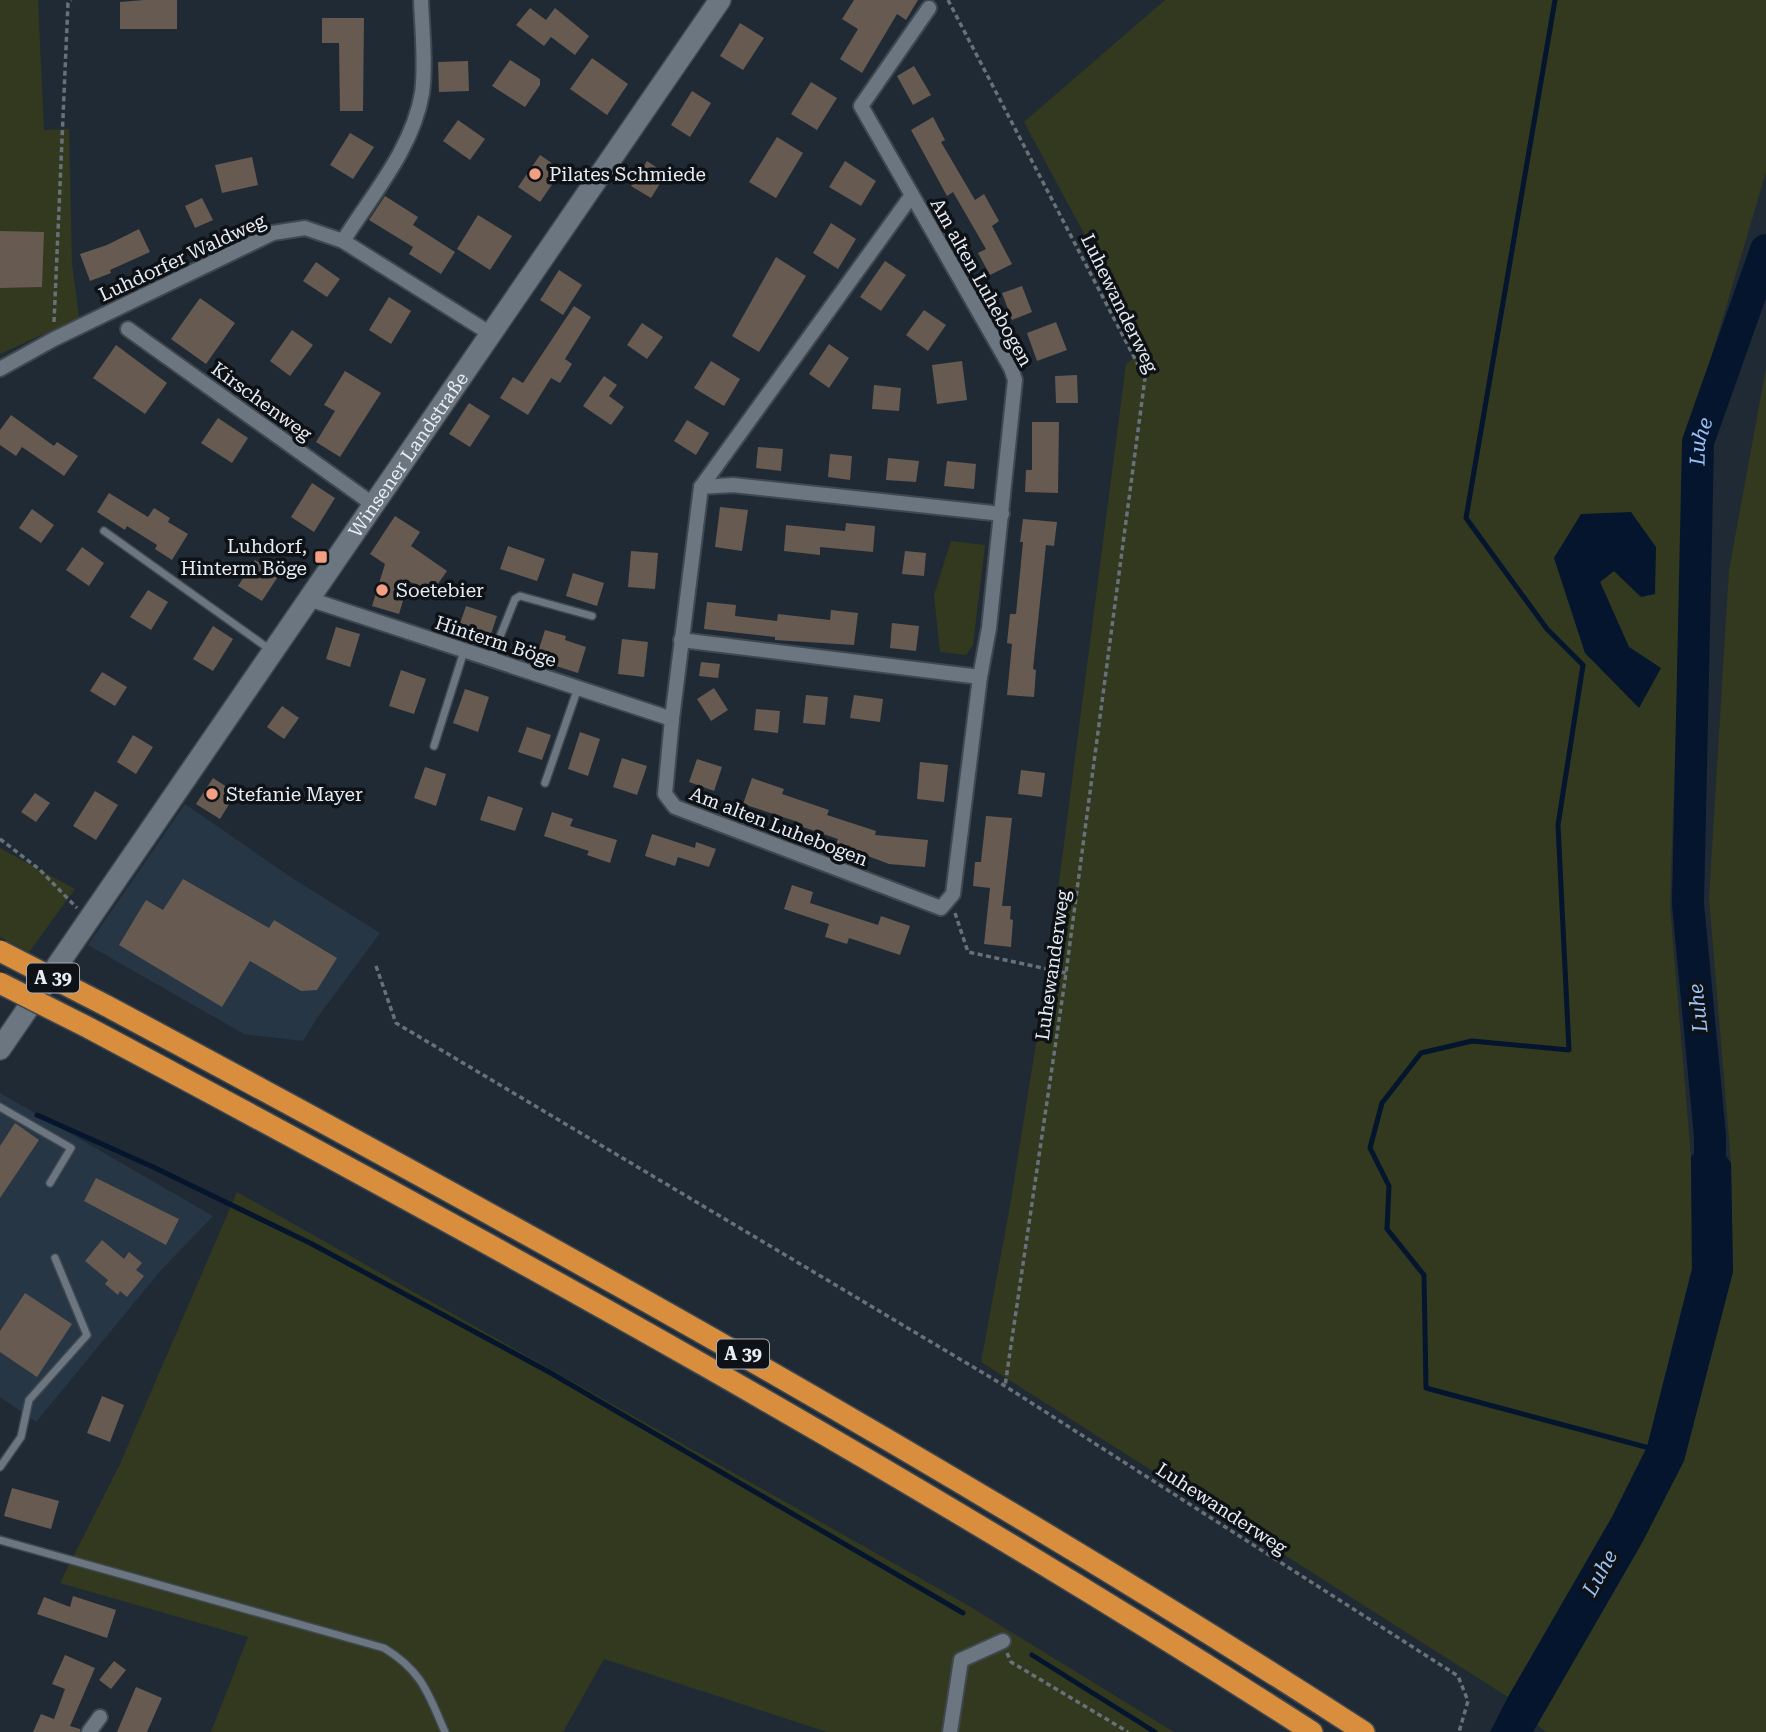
<svg xmlns="http://www.w3.org/2000/svg" width="1766" height="1732" font-family="'Roboto Serif',serif">
  <style>
    .built { fill: #273644 }
    .green { fill: #32391f; fill-rule: evenodd }
    .water { fill: #04152d }
    .lines { fill: none; stroke-linecap: round; stroke-linejoin: round }
    .stream { stroke: #04152d; stroke-width: 5 }
    .river { stroke: #04152d; stroke-width: 32 }
    .building { fill: #675a51 }
    .lane-casing { stroke: #3f474f; stroke-width: 10 }
    .street-casing { stroke: #3f474f; stroke-width: 18 }
    .secondary-casing { stroke: #3f474f; stroke-width: 24 }
    .highway-casing { stroke: #3f474f; stroke-width: 24 }
    .path { stroke: #687179; stroke-width: 3.5; stroke-dasharray: 5 3.5; stroke-linecap: butt }
    .lane { stroke: #6b7681; stroke-width: 7 }
    .street { stroke: #6b7681; stroke-width: 14 }
    .secondary { stroke: #6b7681; stroke-width: 21 }
    .highway { stroke: #d88e3c; stroke-width: 21 }
    .highway-bridge-casing { stroke: #3f474f; stroke-width: 24; stroke-linecap: butt }
    .highway-bridge { stroke: #d88e3c; stroke-width: 21 }
    .poi-dot { fill: #f39f83; stroke: #0e1216; stroke-width: 2.5 }
    .labels { text-anchor: middle; stroke-width: 7; stroke-linejoin: round; paint-order: stroke }
    .shield { fill: #0e1216; stroke: #a6abb1; stroke-width: 2 }
    .shield-label { font-size: 18px; font-weight: bold; fill: #e7edf3 }
    .poi-label { font-size: 19px; fill: #e7edf3; stroke: #0e1216; text-anchor: start }
    .street-label { font-size: 19px; fill: #e7edf3; stroke: #0e1216 }
    .water-label { font-size: 21px; font-style: italic; fill: #9bc1f5; stroke: #0e1216 }
  </style>
  <rect width="100%" height="100%" fill="#202a34"/>
  <g class="built">
    <polygon points="185,804 292,878 380,933 317,1018 303,1041 244,1034 88,945"/>
    <polygon points="0,1093 213,1216 162,1269 36,1422 0,1397"/>
  </g>
  <g class="green">
    <polygon points="0,0 38,0 44,130 69,129 72,263 79,318 0,354"/>
    <path d="M1165,0H1766V172L1685,446L1670,907L1691,1157L1692,1269L1647,1447L1612,1517L1508,1697L981,1362L1010,1206L1047,975L1126,364L1146,349L1024,122ZM1581,514L1641,597L1614,571L1600,582L1629,647L1660,668L1585,653Z"/>
    <polygon points="1766,368 1766,1732 1546,1732 1537,1725 1643,1541 1733,1272 1731,1163 1709,898 1729,570"/>
    <polygon points="951,541 985,545 973,645 966,655 940,652 934,595"/>
    <polygon points="0,848 75,889 29,952 0,937"/>
    <polygon points="237,1192 964,1603 1174,1732 827,1732 604,1659 563,1732 211,1732 248,1637 60,1583 120,1464"/>
  </g>
  <g class="water">
    <polygon points="1631,512 1656,547 1655,594 1641,597 1614,571 1600,582 1629,647 1661,668 1639,708 1585,653 1554,558 1581,514"/>
    <polygon points="1710,1136 1731,1163 1733,1272 1684,1461 1643,1541 1533,1732 1490,1732 1508,1697 1612,1517 1647,1447 1692,1269 1691,1157"/>
  </g>
  <g class="lines">
    <g class="stream">
      <polyline points="1555,0 1466,518 1547,629 1583,665 1558,825 1569,1050 1472,1041 1421,1053 1382,1103 1370,1148 1389,1186 1387,1229 1424,1275 1426,1388 1653,1449"/>
      <polyline points="37,1115 151,1166 312,1244 549,1372 963,1613"/>
      <polyline points="1032,1655 1155,1732"/>
    </g>
    <path class="river" id="s1" d="M1710,1177V1136L1688,904L1698,442L1766,250"/>
  </g>
  <g class="building">
    <polygon points="144,0 177,0 177,29 120,29 120,2"/>
    <polygon points="854,0 918,0 906,20 897,14 862,73 840,59 858,29 842,19"/>
    <polygon points="530,8 546,20 555,8 589,36 575,55 551,37 544,46 516,25"/>
    <polygon points="322,18 364,18 363,111 340,111 339,43 322,43"/>
    <polygon points="740,23 764,38 743,70 720,56"/>
    <polygon points="592,58 628,84 607,115 570,89"/>
    <polygon points="510,60 540,79 540,85 525,107 492,86"/>
    <polygon points="468,61 469,91 439,92 438,62"/>
    <polygon points="914,66 931,95 913,105 897,76"/>
    <polygon points="811,82 837,98 817,130 791,114"/>
    <polygon points="692,91 711,103 690,137 671,125"/>
    <polygon points="933,117 945,140 941,142 975,200 984,194 999,221 992,226 1012,264 990,275 978,253 986,249 953,192 947,196 911,130"/>
    <polygon points="458,120 485,139 470,160 443,141"/>
    <polygon points="350,133 374,147 353,179 330,165"/>
    <polygon points="777,137 803,153 776,198 749,182"/>
    <polygon points="540,155 562,170 540,202 518,187"/>
    <polygon points="252,157 258,185 222,193 215,165"/>
    <polygon points="647,161 666,174 651,198 631,186"/>
    <polygon points="845,161 876,181 861,206 829,187"/>
    <polygon points="385,196 418,217 413,225 455,252 441,274 409,254 413,247 369,220"/>
    <polygon points="202,198 213,220 195,228 185,206"/>
    <polygon points="478,215 512,236 490,270 457,249"/>
    <polygon points="831,223 856,239 838,269 813,253"/>
    <polygon points="139,229 150,252 110,270 111,273 90,281 80,254 107,245"/>
    <polygon points="0,231 44,232 42,287 0,288"/>
    <polygon points="776,257 806,276 759,352 732,336"/>
    <polygon points="885,261 906,275 881,311 860,297"/>
    <polygon points="316,262 340,279 327,297 303,281"/>
    <polygon points="559,270 582,285 563,315 540,300"/>
    <polygon points="1022,286 1032,312 1012,320 1002,293"/>
    <polygon points="389,297 411,311 391,344 369,330"/>
    <polygon points="200,298 235,323 206,364 171,339"/>
    <polygon points="574,306 591,317 565,359 572,364 560,383 551,378 528,415 500,398 513,377 523,383"/>
    <polygon points="924,310 946,325 928,351 906,335"/>
    <polygon points="1056,322 1067,350 1037,361 1027,333"/>
    <polygon points="642,323 663,337 647,359 627,345"/>
    <polygon points="292,330 313,345 290,376 270,361"/>
    <polygon points="829,344 849,358 829,388 809,374"/>
    <polygon points="116,345 167,383 145,414 93,378"/>
    <polygon points="711,361 740,379 724,406 694,388"/>
    <polygon points="962,361 967,400 937,404 932,365"/>
    <polygon points="345,371 381,393 340,457 316,442 335,411 324,405"/>
    <polygon points="1077,375 1078,403 1056,403 1055,376"/>
    <polygon points="604,376 617,385 609,396 624,407 611,425 583,406"/>
    <polygon points="874,385 901,388 899,411 872,409"/>
    <polygon points="469,403 490,416 470,447 449,434"/>
    <polygon points="11,415 54,446 57,442 78,456 64,476 22,447 16,456 0,445 0,430"/>
    <polygon points="218,418 248,438 232,463 201,443"/>
    <polygon points="687,420 709,433 696,455 674,441"/>
    <polygon points="1032,422 1059,422 1058,493 1025,492 1026,470 1032,470"/>
    <polygon points="758,447 783,449 781,471 756,468"/>
    <polygon points="830,454 852,456 850,480 828,477"/>
    <polygon points="888,458 919,461 916,482 886,480"/>
    <polygon points="947,461 976,464 974,489 944,486"/>
    <polygon points="312,483 335,498 314,532 291,517"/>
    <polygon points="109,493 148,517 154,508 170,518 168,522 188,534 172,560 155,549 157,545 127,526 125,530 97,512"/>
    <polygon points="720,507 748,510 742,551 715,547"/>
    <polygon points="32,509 54,525 41,543 19,528"/>
    <polygon points="395,516 420,532 411,546 447,571 430,595 409,581 399,614 372,606 385,564 370,554"/>
    <polygon points="1023,519 1057,522 1054,546 1046,545 1033,669 1036,670 1034,697 1007,695 1012,644 1007,643 1010,614 1016,614 1023,542 1020,542"/>
    <polygon points="846,523 875,526 873,552 820,547 820,555 784,551 786,525 845,531"/>
    <polygon points="508,546 545,559 537,581 500,569"/>
    <polygon points="82,547 104,563 89,586 66,570"/>
    <polygon points="631,551 658,553 655,589 628,587"/>
    <polygon points="905,551 926,553 924,576 902,574"/>
    <polygon points="255,560 279,575 262,601 238,586"/>
    <polygon points="573,573 604,583 597,606 566,596"/>
    <polygon points="148,590 168,602 151,630 130,617"/>
    <polygon points="707,602 736,605 735,616 777,621 778,614 830,620 831,610 858,613 854,645 775,640 775,637 704,629"/>
    <polygon points="466,606 497,616 488,643 457,632"/>
    <polygon points="892,623 919,626 916,651 890,648"/>
    <polygon points="213,626 233,639 213,671 193,659"/>
    <polygon points="336,627 360,634 350,667 326,659"/>
    <polygon points="545,630 566,636 565,640 586,647 578,673 556,666 558,662 537,655"/>
    <polygon points="622,639 648,642 644,677 618,674"/>
    <polygon points="701,662 720,664 718,678 699,676"/>
    <polygon points="401,670 426,679 414,714 389,706"/>
    <polygon points="102,672 127,687 115,706 90,691"/>
    <polygon points="714,688 728,710 711,721 697,699"/>
    <polygon points="465,689 489,697 478,732 453,723"/>
    <polygon points="806,695 828,697 825,725 803,723"/>
    <polygon points="854,695 883,699 880,722 850,718"/>
    <polygon points="282,706 299,718 284,739 267,727"/>
    <polygon points="756,709 780,711 778,733 754,730"/>
    <polygon points="527,727 551,735 542,760 518,752"/>
    <polygon points="580,732 600,739 588,776 568,769"/>
    <polygon points="133,735 153,747 136,774 117,762"/>
    <polygon points="622,758 647,766 637,795 613,787"/>
    <polygon points="697,759 722,767 714,791 689,782"/>
    <polygon points="920,762 948,765 944,802 917,799"/>
    <polygon points="425,767 446,774 436,806 414,798"/>
    <polygon points="1021,770 1045,773 1042,797 1018,794"/>
    <polygon points="213,778 236,793 220,819 196,804"/>
    <polygon points="752,778 784,789 782,794 829,810 827,815 876,831 875,835 928,840 925,867 889,864 836,844 838,839 797,825 798,822 743,804"/>
    <polygon points="95,791 118,805 96,840 73,826"/>
    <polygon points="35,793 50,803 36,822 21,812"/>
    <polygon points="488,796 523,808 515,831 480,820"/>
    <polygon points="552,812 573,819 570,826 617,840 610,863 587,855 589,851 544,836"/>
    <polygon points="986,816 1012,818 1002,906 1011,906 1010,919 1013,920 1011,947 984,944 990,888 973,886 975,862 981,862"/>
    <polygon points="652,834 695,848 696,842 716,849 709,867 678,857 675,866 645,856"/>
    <polygon points="183,879 269,928 274,920 337,958 317,990 301,991 250,961 222,1007 119,945 146,900 163,910"/>
    <polygon points="792,885 813,892 810,903 878,925 881,916 910,926 900,955 849,938 847,944 825,937 829,924 784,909"/>
    <polygon points="15,1123 39,1140 0,1198 0,1146"/>
    <polygon points="96,1178 179,1219 166,1245 84,1201"/>
    <polygon points="102,1240 124,1259 129,1252 142,1263 136,1270 144,1276 127,1297 120,1291 118,1295 105,1284 108,1280 85,1261"/>
    <polygon points="25,1293 72,1324 37,1377 0,1352 0,1331"/>
    <polygon points="102,1396 124,1405 110,1442 87,1433"/>
    <polygon points="12,1488 59,1501 51,1529 4,1516"/>
    <polygon points="73,1596 116,1610 107,1638 37,1614 44,1597 70,1607"/>
    <polygon points="65,1655 95,1668 70,1726 80,1729 80,1732 33,1732 41,1714 54,1719 65,1689 52,1684"/>
    <polygon points="114,1661 126,1670 111,1689 99,1680"/>
    <polygon points="136,1687 162,1698 147,1732 117,1732"/>
  </g>
  <g class="lines">
    <g class="lane-casing">
      <g id="lane">
        <polyline points="104,531 272,651"/>
        <polyline points="491,659 515,599 520,596 592,616"/>
        <polyline points="434,746 464,651"/>
        <polyline points="545,783 578,688"/>
        <polyline points="0,1107 71,1148 50,1183"/>
        <polyline points="0,1467 21,1437 29,1400 87,1335 55,1258"/>
        <path d="M0,1540L384,1648C422,1671 428,1693 445,1732"/>
      </g>
    </g>
    <g class="street-casing">
      <g id="street">
        <polyline points="912,195 1011,368 1015,380 989,628 980,677 953,894 941,908 675,807 665,794 672,719 701,487 912,195 861,106 929,8"/>
        <path d="M343,241C372,195 413,148 422,93C426,65 422,29 421,0"/>
        <polyline points="128,329 374,505"/>
        <polyline points="0,369 54,339 273,233 305,228 343,241 491,334"/>
        <polyline points="701,487 733,485 1002,514"/>
        <polyline points="309,599 672,719"/>
        <polyline points="681,640 980,677"/>
        <polyline points="89,1732 100,1717"/>
        <polyline points="950,1732 961,1660 1003,1641"/>
      </g>
    </g>
    <g class="secondary-casing">
      <g id="secondary">
        <path id="s2" d="M0,1049L720,0"/>
      </g>
    </g>
    <g class="highway-casing">
      <g id="highway">
        <path d="M105,1005C533,1234 957,1469 1364,1732"/>
        <path d="M89,1028C504,1249 916,1477 1312,1732"/>
      </g>
    </g>
    <g class="path">
      <polyline points="948,0 1145,378 1066,973 1005,1386"/>
      <polyline points="54,322 68,3 71,0"/>
      <polyline points="0,839 39,869 77,908"/>
      <polyline points="955,913 968,952 1066,973"/>
      <polyline points="376,966 396,1023 1005,1386 1458,1676 1468,1701 1459,1732"/>
      <polyline points="1007,1653 1011,1662 1128,1732"/>
    </g>
    <use href="#lane" class="lane"/>
    <use href="#street" class="street"/>
    <use href="#secondary" class="secondary"/>
    <use href="#highway" class="highway"/>
    <g class="highway-bridge-casing">
      <g id="highway-bridge">
        <polyline points="0,951 105,1005"/>
        <polyline points="0,983 89,1028"/>
      </g>
    </g>
    <use href="#highway-bridge" class="highway-bridge"/>
  </g>
  <g class="poi-dot">
    <circle cx="535" cy="174" r="7"/>
    <rect x="314" y="550" width="14" height="14" rx="3.5"/>
    <circle cx="382" cy="590" r="7"/>
    <circle cx="212" cy="794" r="7"/>
  </g>
  <g class="labels">
    <g class="shield">
      <rect x="27" y="963.5" width="52" height="29" rx="5"/>
      <rect x="717" y="1339.5" width="52" height="29" rx="5"/>
    </g>
    <g class="shield-label">
      <text x="53" y="984">A 39</text>
      <text x="743" y="1360">A 39</text>
    </g>
    <g class="poi-label">
      <text x="549" y="181">Pilates Schmiede</text>
      <text x="307" y="553" text-anchor="end">Luhdorf,<tspan x="307" dy="22">Hinterm Böge</tspan></text>
      <text x="396" y="597">Soetebier</text>
      <text x="226" y="801">Stefanie Mayer</text>
    </g>
    <g class="street-label">
      <text transform="translate(182 257) rotate(-25)" y="7">Luhdorfer Waldweg</text>
      <text transform="translate(982 282) rotate(61)" y="7">Am alten Luhebogen</text>
      <text transform="translate(1120 303) rotate(64)" y="7">Luhewanderweg</text>
      <text transform="translate(262 401) rotate(36)" y="7">Kirschenweg</text>
      <text dy="7" stroke="none"><textPath href="#s2" startOffset="721">Winsener Landstraße</textPath></text>
      <text transform="translate(496 641) rotate(18)" y="7">Hinterm Böge</text>
      <text transform="translate(779 826) rotate(21)" y="7">Am alten Luhebogen</text>
      <text transform="translate(1052 965) rotate(-82)" y="7">Luhewanderweg</text>
      <text transform="translate(1222 1508) rotate(33)" y="7">Luhewanderweg</text>
    </g>
    <g class="water-label">
      <text dy="7" stroke="none"><textPath href="#s1" startOffset="737">Luhe</textPath></text>
      <text transform="translate(1698 1008) rotate(-96)" y="7">Luhe</text>
      <text transform="translate(1600 1573) rotate(-61)" y="7">Luhe</text>
    </g>
  </g>
</svg>
